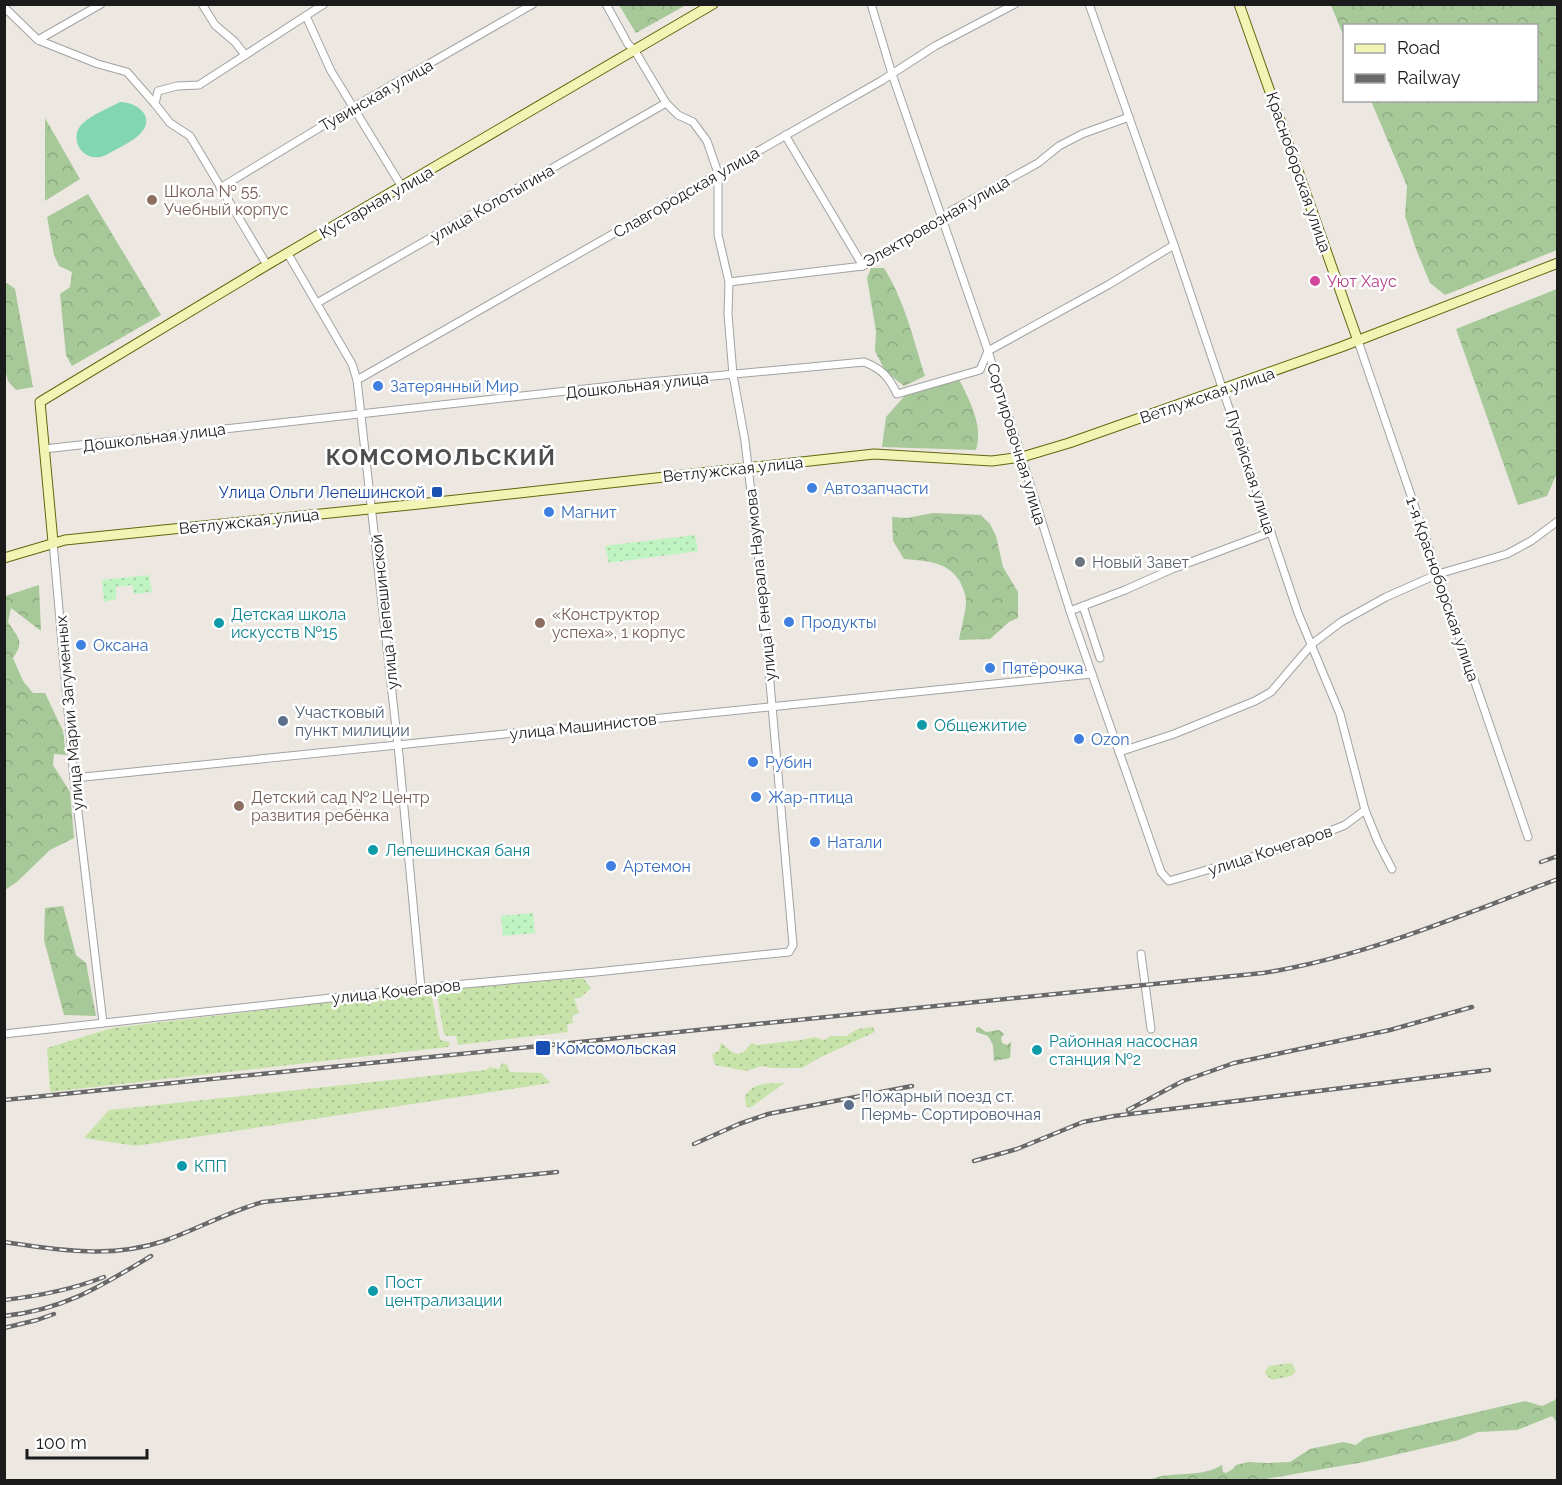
<svg xmlns="http://www.w3.org/2000/svg" width="1562" height="1485" font-family="Raleway,sans-serif">
  <style>
    .grass { fill: url(#grass-dots) }
    .forest { fill: url(#forest-crowns) }
    .park { fill: url(#park-dots) }
    .pitch { fill: #83d6b4 }
    .lines { fill: none; stroke-linecap: round; stroke-linejoin: round }
    .street-casing { stroke: #a2a2a2; stroke-width: 9 }
    .secondary-casing { stroke: #60670c; stroke-width: 11 }
    .street { stroke: #fff; stroke-width: 7 }
    .secondary { stroke: #f2f4b6; stroke-width: 9 }
    .rail-casing { stroke: #696969; stroke-width: 4.5 }
    .rail { stroke: #fff; stroke-width: 2; stroke-dasharray: 7; stroke-linecap: butt }
    .education-dot { fill: #8d6e63; stroke: #fff; stroke-width: 2 }
    .hotel-dot { fill: #d1479c; stroke: #fff; stroke-width: 2 }
    .shop-dot { fill: #3f7fe0; stroke: #fff; stroke-width: 2 }
    .transit-dot { fill: #1a4fb4; stroke: #fff; stroke-width: 2 }
    .worship-dot { fill: #6b7280; stroke: #fff; stroke-width: 2 }
    .culture-dot { fill: #0f9aa8; stroke: #fff; stroke-width: 2 }
    .service-dot { fill: #5c6f8a; stroke: #fff; stroke-width: 2 }
    .labels { text-anchor: middle; stroke-width: 5; stroke-linejoin: round; paint-order: stroke }
    .street-label { font-size: 16px; fill: #1b1b1b; stroke: #fff }
    .education-label { font-size: 16px; fill: #785e54; stroke: #fff; text-anchor: start }
    .hotel-label { font-size: 16px; fill: #b23c85; stroke: #fff; text-anchor: start }
    .shop-label { font-size: 16px; fill: #366cbe; stroke: #fff; text-anchor: start }
    .transit-label { font-size: 16px; fill: #164399; stroke: #fff; text-anchor: end }
    .worship-label { font-size: 16px; fill: #5b616d; stroke: #fff; text-anchor: start }
    .culture-label { font-size: 16px; fill: #0d838f; stroke: #fff; text-anchor: start }
    .service-label { font-size: 16px; fill: #4e5e75; stroke: #fff; text-anchor: start }
    .district-label { font-size: 22px; font-weight: bold; letter-spacing: 1.5px; fill: #4e4e4e; stroke: #fff }
  </style>
  <defs>
    <pattern id="grass-dots" width="8" height="8" patternUnits="userSpaceOnUse" patternTransform="scale(1.5)"><rect width="8" height="8" fill="#c7e3a9"/><path d="M2 2h.1M6 6h.1" fill="none" stroke="#aac291" stroke-width="1.8" stroke-linecap="round"/></pattern>
    <pattern id="forest-crowns" width="20" height="18" patternUnits="userSpaceOnUse" patternTransform="scale(1.5)"><rect width="20" height="18" fill="#a7c898"/><path d="M2 6a3 3 0 1 1 6 0M12 15a3 3 0 1 1 6 0" fill="none" stroke="#8fab82"/></pattern>
    <pattern id="park-dots" width="8" height="8" patternUnits="userSpaceOnUse" patternTransform="scale(1.5)"><rect width="8" height="8" fill="#bff4c2"/><path d="M2 2h.1M6 6h.1" fill="none" stroke="#a4d1a6" stroke-width="1.8" stroke-linecap="round"/></pattern>
  </defs>
  <rect width="100%" height="100%" fill="#ece8e1"/>
  <g class="grass">
    <polygon points="583,978 591,988 580,998 574,998 579,1013 572,1016 573,1023 567,1024 568,1032 458,1045 456,1036 447,1036 444,1034 437,995 440,990"/>
    <polygon points="424,991 428,992 432,998 440,1040 449,1042 450,1045 448,1047 50,1092 47,1048 112,1028"/>
    <path d="M873,1027L875,1032L821,1057L802,1068H772L762,1066L746,1071L715,1065L712,1054L719,1051L721,1043C736,1055 739,1060 751,1043L757,1045L801,1040L814,1037L824,1040L831,1036H846L858,1029Z"/>
    <polygon points="502,1063 507,1064 510,1072 541,1073 551,1083 136,1146 84,1138 109,1110 486,1070 490,1067 499,1069"/>
    <path d="M784,1083L750,1108L746,1106L745,1096C755,1081 768,1084 784,1083Z"/>
    <polygon points="1291,1363 1296,1371 1291,1376 1272,1380 1266,1375 1265,1372 1269,1366"/>
  </g>
  <g class="forest">
    <polygon points="619,5 686,5 636,33"/>
    <polygon points="1331,5 1557,5 1557,250 1445,295 1430,283 1416,249 1405,216 1407,186 1371,101 1536,100 1536,26 1344,26 1344,37"/>
    <polygon points="45,118 80,179 45,201"/>
    <polygon points="88,194 161,315 72,366 66,355 60,294 70,287 72,272 59,266 54,255 47,217"/>
    <path d="M871,268H884C905,302 913,338 925,376L904,386L885,371L875,351L876,331L867,278Z"/>
    <polygon points="7,283 15,289 33,387 16,390 8,381 5,369 4,284"/>
    <polygon points="1557,289 1557,473 1547,496 1518,505 1456,329"/>
    <path d="M957,375C968,398 984,424 976,450L882,447L886,417L908,392Z"/>
    <path d="M933,513L981,515L990,524L996,536L1003,567L1018,592V618L1009,622L990,639L959,640C961,628 965,615 966,603C966,595 963,587 959,580C946,561 926,561 904,559L893,541L892,517L907,518Z"/>
    <path d="M39,585L41,631L11,608L8,622C18,638 25,641 13,658L23,681L33,693H45L63,731L66,755L54,754L53,765L70,792L74,838L50,850L18,881L5,890V596Z"/>
    <polygon points="63,906 76,955 86,963 96,1016 64,1015 44,940 45,908"/>
    <polygon points="979,1027 986,1032 999,1030 1004,1034 1001,1038 1002,1043 1007,1045 1011,1042 1010,1058 994,1061 993,1045 988,1036 976,1032 976,1028"/>
    <path d="M1557,1396V1420L1556,1421L1552,1416L1517,1430L1478,1432L1459,1440L1364,1462L1260,1480H1150C1169,1470 1200,1479 1222,1465L1223,1472L1226,1473L1233,1469L1236,1465L1248,1462L1267,1463L1290,1462L1310,1449L1343,1442L1356,1445L1365,1438L1525,1401L1542,1406L1555,1400Z"/>
  </g>
  <g class="park">
    <polygon points="695,535 698,551 609,563 605,546"/>
    <polygon points="149,575 152,592 134,594 132,585 116,587 116,599 104,602 102,580"/>
    <polygon points="533,913 535,933 503,936 501,916"/>
  </g>
  <path class="pitch" d="M120,102C137,102 157,117 140,134C132,142 118,148 108,154C85,167 66,139 83,123C93,114 109,108 120,102Z"/>
  <g class="lines">
    <g class="street-casing">
      <g id="street">
        <polyline points="202,4 215,25 235,42 245,55"/>
        <polyline points="871,4 892,74 988,351 1070,611 1161,872 1169,881 1303,842 1345,825 1365,810"/>
        <polyline points="1089,4 1174,245 1298,613 1340,714 1365,810 1378,842 1392,869"/>
        <polyline points="4,7 38,40 98,64 127,72 155,104"/>
        <polyline points="306,16 331,71 402,187"/>
        <polyline points="38,40 101,4"/>
        <polyline points="785,135 863,266"/>
        <polyline points="220,188 352,108 533,4"/>
        <polyline points="288,254 352,364 357,380 399,755 421,988"/>
        <polyline points="267,265 190,136 170,123 155,104 158,91 177,86 199,85 324,4"/>
        <polyline points="729,282 863,266 943,220 951,211 1038,163 1059,146 1082,134 1129,117"/>
        <polyline points="317,303 666,103"/>
        <polyline points="1358,341 1528,837"/>
        <polyline points="357,380 881,81 935,46 1015,4"/>
        <path d="M44,449L639,383L864,362C882,369 889,377 897,394L980,370L988,351L1108,285L1174,245"/>
        <polyline points="53,542 74,778 103,1023"/>
        <polyline points="1083,606 1125,590 1172,569 1271,532"/>
        <polyline points="1070,611 1083,606 1100,658"/>
        <polyline points="1119,752 1174,734 1255,701 1271,692 1312,644 1341,622 1386,597 1438,574 1507,554 1531,541 1558,521"/>
        <polyline points="74,778 1092,674"/>
        <polyline points="1141,954 1151,1029"/>
        <polyline points="4,1034 421,988 596,972 789,952 793,945 760,569 745,441 733,375 728,314 729,282 718,235 718,173 707,141 693,122 678,115 666,103 635,51 628,44 606,4"/>
      </g>
    </g>
    <g class="secondary-casing">
      <g id="secondary">
        <polyline points="1239,4 1358,341"/>
        <polyline points="53,542 40,402 267,265 713,4"/>
        <polyline points="4,558 65,540 419,504 874,454 992,461 1022,457 1069,443 1341,347 1558,263"/>
      </g>
    </g>
    <use href="#street" class="street"/>
    <use href="#secondary" class="secondary"/>
    <g class="rail-casing">
      <g id="rail">
        <polyline points="1541,862 1558,856"/>
        <path d="M4,1100L1263,973C1365,957 1461,915 1558,879"/>
        <polyline points="1128,1110 1183,1081 1234,1063 1390,1030 1472,1007"/>
        <polyline points="694,1144 739,1124 768,1114 912,1086"/>
        <polyline points="974,1161 1017,1149 1083,1122 1114,1116 1489,1070"/>
        <path d="M4,1242C58,1250 111,1259 164,1241C198,1229 229,1211 263,1202L557,1172"/>
        <path d="M4,1300C39,1296 71,1290 104,1277"/>
        <path d="M4,1316C64,1310 101,1286 151,1256"/>
        <polyline points="4,1328 37,1320 54,1314"/>
      </g>
    </g>
    <use href="#rail" class="rail"/>
  </g>
  <g class="education-dot">
    <circle cx="152" cy="200" r="6"/>
    <circle cx="540" cy="623" r="6"/>
    <circle cx="239" cy="806" r="6"/>
  </g>
  <circle class="hotel-dot" cx="1315" cy="281" r="6"/>
  <g class="shop-dot">
    <circle cx="378" cy="386" r="6"/>
    <circle cx="812" cy="488" r="6"/>
    <circle cx="549" cy="512" r="6"/>
    <circle cx="789" cy="622" r="6"/>
    <circle cx="81" cy="645" r="6"/>
    <circle cx="990" cy="668" r="6"/>
    <circle cx="1079" cy="739" r="6"/>
    <circle cx="753" cy="762" r="6"/>
    <circle cx="756" cy="797" r="6"/>
    <circle cx="815" cy="842" r="6"/>
    <circle cx="611" cy="866" r="6"/>
  </g>
  <g class="transit-dot">
    <rect x="431" y="486" width="12" height="12" rx="3"/>
    <rect x="535" y="1040" width="16" height="16" rx="3"/>
  </g>
  <circle class="worship-dot" cx="1080" cy="562" r="6"/>
  <g class="culture-dot">
    <circle cx="219" cy="623" r="6"/>
    <circle cx="922" cy="725" r="6"/>
    <circle cx="373" cy="850" r="6"/>
    <circle cx="1037" cy="1050" r="6"/>
    <circle cx="182" cy="1166" r="6"/>
    <circle cx="373" cy="1291" r="6"/>
  </g>
  <g class="service-dot">
    <circle cx="283" cy="721" r="6"/>
    <circle cx="849" cy="1105" r="6"/>
  </g>
  <g class="labels">
    <g class="street-label">
      <text transform="translate(376 95) rotate(-30)" y="6">Тувинская улица</text>
      <text transform="translate(1299 172) rotate(71)" y="6">Красноборская улица</text>
      <text transform="translate(686 192) rotate(-30)" y="6">Славгородская улица</text>
      <text transform="translate(376 202) rotate(-30)" y="6">Кустарная улица</text>
      <text transform="translate(492 203) rotate(-30)" y="6">улица Колотыгина</text>
      <text transform="translate(936 221) rotate(-30)" y="6">Электровозная улица</text>
      <text transform="translate(637 385) rotate(-6)" y="6">Дошкольная улица</text>
      <text transform="translate(1207 395) rotate(-19)" y="6">Ветлужская улица</text>
      <text transform="translate(154 437) rotate(-7)" y="6">Дошкольная улица</text>
      <text transform="translate(1017 444) rotate(73)" y="6">Сортировочная улица</text>
      <text transform="translate(733 469) rotate(-6)" y="6">Ветлужская улица</text>
      <text transform="translate(1251 472) rotate(72)" y="6">Путейская улица</text>
      <text transform="translate(249 521) rotate(-6)" y="6">Ветлужская улица</text>
      <text transform="translate(760 585) rotate(-96)" y="6">улица Генерала Наумова</text>
      <text transform="translate(1443 589) rotate(71)" y="6">1-я Красноборская улица</text>
      <text transform="translate(384 612) rotate(-96)" y="6">улица Лепешинской</text>
      <text transform="translate(69 713) rotate(-95)" y="6">улица Марии Загуменных</text>
      <text transform="translate(583 726) rotate(-6)" y="6">улица Машинистов</text>
      <text transform="translate(1270 850) rotate(-18)" y="6">улица Кочегаров</text>
      <text transform="translate(396 991) rotate(-6)" y="6">улица Кочегаров</text>
    </g>
    <g class="education-label">
      <text x="164" y="197">Школа № 55.<tspan x="164" dy="18">Учебный корпус</tspan></text>
      <text x="552" y="620">«Конструктор<tspan x="552" dy="18">успеха», 1 корпус</tspan></text>
      <text x="251" y="803">Детский сад №2 Центр<tspan x="251" dy="18">развития ребёнка</tspan></text>
    </g>
    <g class="hotel-label">
      <text x="1327" y="287">Уют Хаус</text>
    </g>
    <g class="shop-label">
      <text x="390" y="392">Затерянный Мир</text>
      <text x="824" y="494">Автозапчасти</text>
      <text x="561" y="518">Магнит</text>
      <text x="801" y="628">Продукты</text>
      <text x="93" y="651">Оксана</text>
      <text x="1002" y="674">Пятёрочка</text>
      <text x="1091" y="745">Ozon</text>
      <text x="765" y="768">Рубин</text>
      <text x="768" y="803">Жар-птица</text>
      <text x="827" y="848">Натали</text>
      <text x="623" y="872">Артемон</text>
    </g>
    <g class="transit-label">
      <text x="425" y="498">Улица Ольги Лепешинской</text>
      <text x="556" y="1054" text-anchor="start">Комсомольская</text>
    </g>
    <g class="worship-label">
      <text x="1092" y="568">Новый Завет</text>
    </g>
    <g class="culture-label">
      <text x="231" y="620">Детская школа<tspan x="231" dy="18">искусств №15</tspan></text>
      <text x="934" y="731">Общежитие</text>
      <text x="385" y="856">Лепешинская баня</text>
      <text x="1049" y="1047">Районная насосная<tspan x="1049" dy="18">станция №2</tspan></text>
      <text x="194" y="1172">КПП</text>
      <text x="385" y="1288">Пост<tspan x="385" dy="18">централизации</tspan></text>
    </g>
    <g class="service-label">
      <text x="295" y="718">Участковый<tspan x="295" dy="18">пункт милиции</tspan></text>
      <text x="861" y="1102">Пожарный поезд ст.<tspan x="861" dy="18">Пермь- Сортировочная</tspan></text>
    </g>
    <g class="district-label">
      <text x="441" y="465">КОМСОМОЛЬСКИЙ</text>
    </g>
  </g>
  <rect width="1562" height="1485" fill="none" stroke="#1b1b1b" stroke-width="12"/>
  <rect x="1343" y="24" width="195" height="78" fill="#ffffff" stroke="#a4a4a4" stroke-width="1.5"/>
  <rect x="1355" y="44" width="30" height="9" fill="#f2f4b6" stroke="#a4a4a4" stroke-width="1.5"/>
  <text x="1397" y="54" font-size="18" fill="#1b1b1b">Road</text>
  <rect x="1355" y="74" width="30" height="9" fill="#696969" stroke="#a4a4a4" stroke-width="1.5"/>
  <text x="1397" y="84" font-size="18" fill="#1b1b1b">Railway</text>
  <path d="M27 1449v9h120v-9" fill="none" stroke="#1b1b1b" stroke-width="3"/>
  <text x="36" y="1449" font-size="18" fill="#1b1b1b" stroke="#ffffff" stroke-width="4.5" paint-order="stroke">100 m</text>
</svg>
